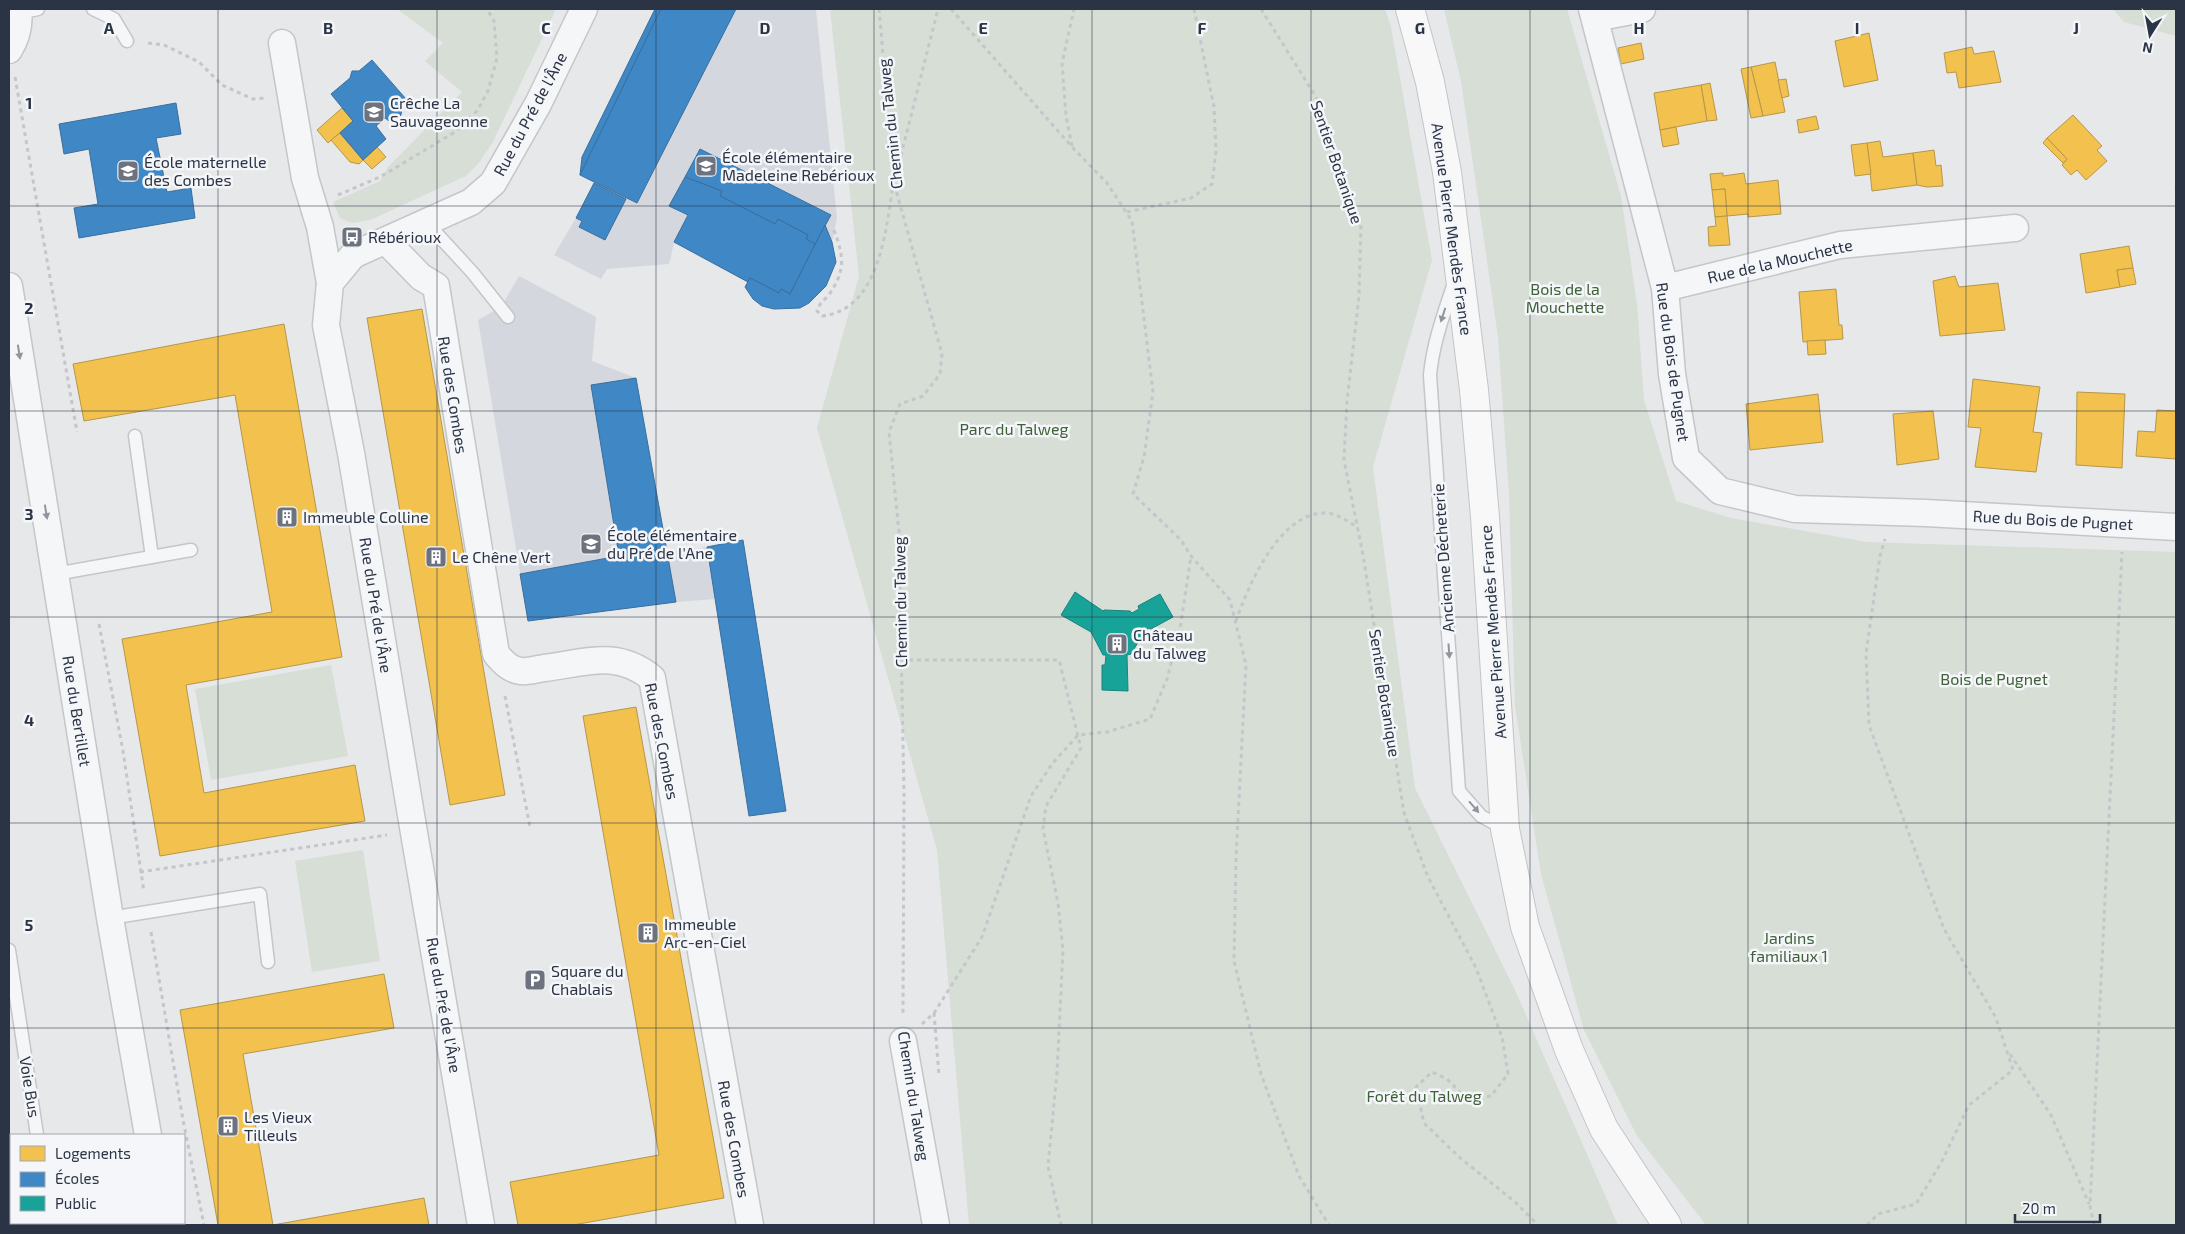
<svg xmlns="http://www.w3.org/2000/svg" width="2185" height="1234" font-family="'Exo 2',sans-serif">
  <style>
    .built { fill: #d4d7dd }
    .green { fill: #d6ded6 }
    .homes { fill: #f2c14e; stroke: #b6974b }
    .schools { fill: #3f88c5; stroke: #396f9f }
    .public { fill: #17a398; stroke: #1d827f }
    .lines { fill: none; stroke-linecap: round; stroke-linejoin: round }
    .lane-casing { stroke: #c4c6c8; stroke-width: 15 }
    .street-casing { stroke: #c4c6c8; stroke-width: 29 }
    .primary-casing { stroke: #c2c5c8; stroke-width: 30 }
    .path { stroke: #c5c6ca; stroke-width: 3; stroke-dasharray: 4 4; stroke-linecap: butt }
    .lane { stroke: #f5f6f7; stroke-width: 12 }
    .street { stroke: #f5f6f7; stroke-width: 26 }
    .primary { stroke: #f8f8f8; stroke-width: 28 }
    .oneway { fill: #90959e }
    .grid { fill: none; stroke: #2b3445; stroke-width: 1; stroke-opacity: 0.55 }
    .labels { text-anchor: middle; stroke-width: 5; stroke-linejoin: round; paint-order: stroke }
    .poi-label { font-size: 16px; fill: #2b3445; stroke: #f4f6f9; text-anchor: start }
    .street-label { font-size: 16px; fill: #2b3445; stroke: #f4f6f9 }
    .park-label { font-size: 16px; fill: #3f6138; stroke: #f4f6f9 }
    .grid-label { font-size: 16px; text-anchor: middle; font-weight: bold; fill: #2b3445; stroke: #f4f6f9; stroke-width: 5; stroke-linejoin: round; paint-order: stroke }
  </style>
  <rect width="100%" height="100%" fill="#e6e8ea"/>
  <g class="built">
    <polygon points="655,9 816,9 837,218 832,242 836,262 826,286 809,303 800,308 774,309 762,306 745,287 747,282 674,243 669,264 607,269 601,279 554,255 576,218 594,183 580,175 582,157"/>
    <polygon points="519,276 596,317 592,361 636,378 668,552 707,547 743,540 786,811 749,816 715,599 676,602 528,621 478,320 501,307"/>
  </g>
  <g class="green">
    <polygon points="397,9 556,9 493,142 478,164 466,176 370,220 352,223 340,218 333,202 380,181 388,167 462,92 425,61 443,43"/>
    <polygon points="830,9 1385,9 1391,27 1432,260 1373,467 1415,788 1515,990 1618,1225 969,1225 937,850 817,428 859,276"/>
    <polygon points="1444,9 1567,9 1621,196 1637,304 1644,400 1676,501 1731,518 1867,542 2176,552 2176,1225 1706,1225 1637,1136 1584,1030 1541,874 1515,706 1509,495 1498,337 1461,81"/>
    <polygon points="2113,9 2176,9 2176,36 2124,22"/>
    <polygon points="331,665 348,756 211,780 195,689"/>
    <polygon points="363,850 380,961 312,972 295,861"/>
  </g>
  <g class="homes">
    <polygon points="1869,33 1878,80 1844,87 1835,41"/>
    <polygon points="1641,43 1644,59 1621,64 1618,48"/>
    <polygon points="1972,47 1974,54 1994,51 2001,82 1959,88 1956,72 1947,73 1944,53"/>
    <polygon points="1775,62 1785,112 1763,116 1751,67"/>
    <polygon points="1751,67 1763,116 1751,118 1741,69"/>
    <polygon points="1786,79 1789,96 1782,98 1778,80"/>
    <polygon points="1710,83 1717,120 1707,121 1701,85"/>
    <polygon points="1701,85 1707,121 1660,130 1654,93"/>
    <polygon points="342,108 353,121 328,143 317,130"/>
    <polygon points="2073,115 2102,146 2097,150 2107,161 2086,180 2077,170 2071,175 2062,165 2067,159 2047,138"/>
    <polygon points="1816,116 1819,129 1799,133 1797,120"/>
    <polygon points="1676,127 1679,144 1663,147 1660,130"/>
    <polygon points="340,133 363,160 359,164 350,162 331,140"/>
    <polygon points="2047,138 2067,159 2063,163 2043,143"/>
    <polygon points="1880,141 1883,157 1913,153 1917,185 1872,191 1867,143"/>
    <polygon points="1867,143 1871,174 1855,176 1851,145"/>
    <polygon points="377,147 386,157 372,169 363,160"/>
    <polygon points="1934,150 1936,166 1941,165 1943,186 1927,187 1917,185 1913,153"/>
    <polygon points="1723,173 1723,176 1744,173 1746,184 1778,180 1781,214 1748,217 1748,214 1727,216 1725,189 1712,190 1710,174"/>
    <polygon points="1725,189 1727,216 1715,217 1712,190"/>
    <polygon points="1727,216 1730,245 1709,246 1708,227 1716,226 1715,217"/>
    <polygon points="2129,246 2133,268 2117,270 2120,287 2086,293 2080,254"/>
    <polygon points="2133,268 2136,284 2120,287 2117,270"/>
    <polygon points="1955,276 1959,287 1998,283 2005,330 1940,336 1933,281"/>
    <polygon points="1836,289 1839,325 1842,325 1843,339 1803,342 1799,292"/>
    <polygon points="422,309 505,795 450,805 367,318"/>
    <polygon points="284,324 342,657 186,685 204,793 355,765 365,821 160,856 122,639 272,612 235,395 84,421 73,364"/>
    <polygon points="1825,340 1826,354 1808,355 1807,341"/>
    <polygon points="1973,379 2040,387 2033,432 2042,433 2036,472 1975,467 1981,428 1968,427"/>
    <polygon points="2077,392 2125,394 2122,468 2076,465"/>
    <polygon points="1818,394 1823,442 1750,450 1746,404"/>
    <polygon points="2157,410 2176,411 2176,459 2136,456 2138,431 2155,432"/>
    <polygon points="1933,411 1939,459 1897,465 1893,414"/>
    <polygon points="636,707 724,1198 573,1225 518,1225 510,1182 659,1155 583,716"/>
    <polygon points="384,974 394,1028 243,1054 273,1225 424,1198 429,1225 218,1225 180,1010"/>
  </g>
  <g class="schools">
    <polygon points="655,9 661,9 580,175 582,157"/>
    <polygon points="661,9 736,9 637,203 580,175"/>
    <polygon points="372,60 406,99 399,105 402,108 401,115 395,120 389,121 385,118 376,126 386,139 363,160 340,133 353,121 331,94 350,78 352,71 359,71"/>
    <polygon points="176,103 181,134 156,138 167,192 191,188 195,218 79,238 74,208 98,204 89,149 64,154 59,124"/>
    <polygon points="700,149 831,215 815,244 806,239 808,235 778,219 775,224 720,196 722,191 685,177"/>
    <polygon points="685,177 722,191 720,196 775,224 778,219 808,235 806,239 815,244 790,294 781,289 779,293 750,278 748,282 674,242 688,215 669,206"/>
    <polygon points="594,183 626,199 605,240 579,227 582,221 576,218"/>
    <polygon points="825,225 832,242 836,262 826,286 809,303 800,308 774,309 762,306 753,299 745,287 750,278 779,293 781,289 790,294"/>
    <polygon points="636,378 676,602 528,621 520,574 619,556 591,385"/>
    <polygon points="743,540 786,811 749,816 707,547"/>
  </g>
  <polygon class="public" points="1075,592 1103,611 1104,610 1130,611 1132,613 1139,609 1138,606 1160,594 1173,617 1151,629 1149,628 1142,631 1143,634 1131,654 1127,655 1128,691 1102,690 1102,665 1105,665 1106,655 1103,655 1091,632 1061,615"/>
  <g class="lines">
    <g class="lane-casing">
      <g id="lane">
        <polyline points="93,9 114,19 127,41"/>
        <polyline points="18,13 38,9"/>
        <polyline points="426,222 472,272 508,317"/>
        <path d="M1454,283C1444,313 1433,343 1430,375L1459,791L1481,816L1505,829"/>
        <polyline points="135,436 152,557"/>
        <polyline points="55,574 191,550"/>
        <polyline points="110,918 260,894 268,962"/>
        <polyline points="9,950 37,1135"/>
        <polyline points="51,1223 51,1225"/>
      </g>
    </g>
    <g class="street-casing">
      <g id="street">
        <polyline points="1592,9 1665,288 1672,374 1686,458 1720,491 1795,509 1926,513 2176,527"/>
        <polyline points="1595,18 1642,9"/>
        <polyline points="282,43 305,178 320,227 330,283"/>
        <path d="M9,50C17,37 20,24 18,9"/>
        <path d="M386,241L421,277L436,286L496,654C503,662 510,670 521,671C528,672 537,669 544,668C586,663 616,649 652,678L750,1225"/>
        <polyline points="9,286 110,918 148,1135"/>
        <polyline points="1665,288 1840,245 2015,228"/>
        <polyline points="903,1041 936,1225"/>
        <polyline points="163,1223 164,1225"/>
        <polyline points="481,1225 413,827 351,453 326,325 330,283 353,255 471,202 493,183 538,104 584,9"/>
      </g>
    </g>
    <g class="primary-casing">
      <polyline id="primary" points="1410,9 1430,82 1447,172 1474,390 1485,517 1505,829 1525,927 1569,1050 1604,1129 1667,1225"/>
    </g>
    <g class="path">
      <polyline points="879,9 894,183 942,354 940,374 923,396 900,404 889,432 899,532 904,795 903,1016"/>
      <polyline points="951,9 1072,147 1107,183 1132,221 1153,392 1144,457 1133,494 1181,540 1191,556 1230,600 1246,665 1236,857 1234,961 1261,1074 1299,1176 1329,1225"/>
      <polyline points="1261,9 1316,97 1361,222 1359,296 1347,401 1344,460 1363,555 1404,813 1428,877 1476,968 1502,1037 1508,1074 1491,1096 1467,1099 1447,1079 1432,1072 1416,1087 1424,1123 1459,1157 1514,1201 1538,1225"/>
      <polyline points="148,43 164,45 199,62 222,85 253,99 265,98"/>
      <polyline points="15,77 77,432"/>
      <polyline points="1072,146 1066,116 1062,63 1074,9"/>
      <polyline points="895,179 938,9"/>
      <polyline points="2176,188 2176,189"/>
      <polyline points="338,195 380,177 455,132 477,111 488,91 497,58 494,21 487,9"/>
      <polyline points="1127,212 1191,198 1212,184 1216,151 1214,107 1194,9"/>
      <path d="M834,230C844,257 846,271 828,296C823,301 819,304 817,311L822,316C879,310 886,231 893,185"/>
      <path d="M1236,621C1248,586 1278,516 1322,513C1335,512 1346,520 1357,527"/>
      <polyline points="99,624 123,751 144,892"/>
      <polyline points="901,660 1059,660 1081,748 1046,806 1043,829 1058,903 1063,950 1057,1073 1048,1166 1061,1225"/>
      <polyline points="505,696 530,827"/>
      <polyline points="140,872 387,835"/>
      <polyline points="151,932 183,1120 204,1225"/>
      <polyline points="934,1013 939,1075"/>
      <polyline points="922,1024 934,1013 982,937 1031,796 1052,764 1078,735 1107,732 1150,719 1167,679 1180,629 1191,556"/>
      <polyline points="2010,1054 2051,1115 2089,1204"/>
      <polyline points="1867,1225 1878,1214 1916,1204 1941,1163 1969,1105 2013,1070 1996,1018 1944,929 1869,725 1866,653 1880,556 1885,539"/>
      <polyline points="2094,1225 2090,1206 2122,552"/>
    </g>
    <use href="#lane" class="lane"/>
    <use href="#street" class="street"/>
    <use href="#primary" class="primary"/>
  </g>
  <defs><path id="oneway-solid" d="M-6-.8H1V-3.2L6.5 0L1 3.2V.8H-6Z" transform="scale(1.25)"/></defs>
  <g class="oneway">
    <use href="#oneway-solid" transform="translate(1443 315) rotate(108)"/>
    <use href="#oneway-solid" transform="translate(19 352) rotate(81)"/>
    <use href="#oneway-solid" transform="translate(46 512) rotate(81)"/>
    <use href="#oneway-solid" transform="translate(1449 651) rotate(86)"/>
    <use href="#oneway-solid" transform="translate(1474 807) rotate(49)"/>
  </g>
  <path class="grid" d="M218,9V1225M437,9V1225M656,9V1225M874,9V1225M1092,9V1225M1311,9V1225M1530,9V1225M1748,9V1225M1966,9V1225M9,206H2176M9,411H2176M9,617H2176M9,823H2176M9,1028H2176"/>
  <defs>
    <g id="school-square" transform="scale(1.125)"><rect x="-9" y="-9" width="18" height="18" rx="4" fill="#6c737f" stroke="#f4f6f9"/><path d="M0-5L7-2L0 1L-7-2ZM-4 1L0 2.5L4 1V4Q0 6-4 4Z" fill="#fff"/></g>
    <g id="bus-square" transform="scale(1.125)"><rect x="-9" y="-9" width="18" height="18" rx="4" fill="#6c737f" stroke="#f4f6f9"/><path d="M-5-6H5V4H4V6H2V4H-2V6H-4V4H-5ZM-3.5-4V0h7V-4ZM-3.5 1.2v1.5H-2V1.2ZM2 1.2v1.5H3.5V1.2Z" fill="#fff"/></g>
    <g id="building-square" transform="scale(1.125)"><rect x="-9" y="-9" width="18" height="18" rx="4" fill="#6c737f" stroke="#f4f6f9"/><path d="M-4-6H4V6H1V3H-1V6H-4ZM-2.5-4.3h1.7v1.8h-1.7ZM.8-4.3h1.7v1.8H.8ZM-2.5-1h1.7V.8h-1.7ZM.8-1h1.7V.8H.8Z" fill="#fff"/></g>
    <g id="parking-square" transform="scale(1.125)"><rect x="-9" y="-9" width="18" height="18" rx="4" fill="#6c737f" stroke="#f4f6f9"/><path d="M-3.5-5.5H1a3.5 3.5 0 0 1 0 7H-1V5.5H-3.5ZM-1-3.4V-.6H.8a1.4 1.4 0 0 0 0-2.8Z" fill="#fff"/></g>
  </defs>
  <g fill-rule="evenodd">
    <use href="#school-square" x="374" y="112"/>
    <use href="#school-square" x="706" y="166"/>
    <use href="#school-square" x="128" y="171"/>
    <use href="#bus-square" x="352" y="237"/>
    <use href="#building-square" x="287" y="517"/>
    <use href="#school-square" x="591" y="544"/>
    <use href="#building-square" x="436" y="557"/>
    <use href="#building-square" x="1117" y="644"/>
    <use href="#building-square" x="648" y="933"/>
    <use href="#parking-square" x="535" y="980"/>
    <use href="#building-square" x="228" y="1126"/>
  </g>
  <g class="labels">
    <g class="poi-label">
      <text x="390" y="109">Crêche La<tspan x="390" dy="18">Sauvageonne</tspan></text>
      <text x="722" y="163">École élémentaire<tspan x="722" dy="18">Madeleine Rebérioux</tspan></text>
      <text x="144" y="168">École maternelle<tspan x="144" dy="18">des Combes</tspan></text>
      <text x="368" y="243">Rébérioux</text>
      <text x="303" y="523">Immeuble Colline</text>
      <text x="607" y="541">École élémentaire<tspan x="607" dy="18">du Pré de l'Ane</tspan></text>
      <text x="452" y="563">Le Chêne Vert</text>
      <text x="1133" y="641">Château<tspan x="1133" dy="18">du Talweg</tspan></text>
      <text x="664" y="930">Immeuble<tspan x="664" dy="18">Arc-en-Ciel</tspan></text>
      <text x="551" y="977">Square du<tspan x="551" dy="18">Chablais</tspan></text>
      <text x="244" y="1123">Les Vieux<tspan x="244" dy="18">Tilleuls</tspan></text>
    </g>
    <g class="street-label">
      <text transform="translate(530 114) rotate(-62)" y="6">Rue du Pré de l'Âne</text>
      <text transform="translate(890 124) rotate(-96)" y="6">Chemin du Talweg</text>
      <text transform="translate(1337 162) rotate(71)" y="6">Sentier Botanique</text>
      <text transform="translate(1452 229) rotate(82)" y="6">Avenue Pierre Mendès France</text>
      <text transform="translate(1780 261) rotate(-13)" y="6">Rue de la Mouchette</text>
      <text transform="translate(1673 362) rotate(82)" y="6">Rue du Bois de Pugnet</text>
      <text transform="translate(453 395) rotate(81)" y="6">Rue des Combes</text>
      <text transform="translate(2053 520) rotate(3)" y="6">Rue du Bois de Pugnet</text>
      <text transform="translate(1443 558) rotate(-94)" y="6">Ancienne Décheterie</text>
      <text transform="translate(900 602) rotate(-91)" y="6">Chemin du Talweg</text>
      <text transform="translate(376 605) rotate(81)" y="6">Rue du Pré de l'Âne</text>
      <text transform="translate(1493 632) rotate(-94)" y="6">Avenue Pierre Mendès France</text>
      <text transform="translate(1385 693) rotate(81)" y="6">Sentier Botanique</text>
      <text transform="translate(77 711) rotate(81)" y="6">Rue du Bertillet</text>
      <text transform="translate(662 741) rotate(79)" y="6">Rue des Combes</text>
      <text transform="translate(444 1005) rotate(80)" y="6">Rue du Pré de l'Âne</text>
      <text transform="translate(30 1087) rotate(81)" y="6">Voie Bus</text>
      <text transform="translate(914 1096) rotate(81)" y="6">Chemin du Talweg</text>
      <text transform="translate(734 1139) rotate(80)" y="6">Rue des Combes</text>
    </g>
    <g class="park-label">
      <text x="1565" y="295">Bois de la<tspan x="1565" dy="18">Mouchette</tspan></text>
      <text x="1014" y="435">Parc du Talweg</text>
      <text x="1994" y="685">Bois de Pugnet</text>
      <text x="1789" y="944">Jardins<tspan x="1789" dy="18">familiaux 1</tspan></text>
      <text x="1424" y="1102">Forêt du Talweg</text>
    </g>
  </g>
  <g class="grid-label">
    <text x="109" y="34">A</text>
    <text x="328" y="34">B</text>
    <text x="546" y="34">C</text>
    <text x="765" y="34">D</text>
    <text x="983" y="34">E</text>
    <text x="1202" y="34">F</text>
    <text x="1420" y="34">G</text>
    <text x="1639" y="34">H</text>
    <text x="1857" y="34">I</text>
    <text x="2076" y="34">J</text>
    <text x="29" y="109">1</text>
    <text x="29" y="314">2</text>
    <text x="29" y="520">3</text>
    <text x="29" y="726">4</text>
    <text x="29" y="931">5</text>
  </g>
  <rect width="2185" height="1234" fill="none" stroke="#2b3445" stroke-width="20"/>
  <rect x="10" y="1134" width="175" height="90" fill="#f4f6f9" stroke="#a4a8b1"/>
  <rect x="20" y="1146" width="25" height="15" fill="#f2c14e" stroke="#a4a8b1"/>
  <text x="55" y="1159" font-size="15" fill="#2b3445">Logements</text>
  <rect x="20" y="1172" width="25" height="15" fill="#3f88c5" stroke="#a4a8b1"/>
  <text x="55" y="1184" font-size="15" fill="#2b3445">Écoles</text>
  <rect x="20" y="1196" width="25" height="15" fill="#17a398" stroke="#a4a8b1"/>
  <text x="55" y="1209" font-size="15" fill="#2b3445">Public</text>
  <g transform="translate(2150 35) rotate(191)" stroke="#f4f6f9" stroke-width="4" paint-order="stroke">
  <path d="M0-4L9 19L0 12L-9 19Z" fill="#2b3445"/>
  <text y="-8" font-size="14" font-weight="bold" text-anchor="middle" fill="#2b3445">N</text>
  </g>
  <path d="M2015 1214v8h85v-8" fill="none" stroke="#2b3445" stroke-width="2.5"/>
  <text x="2022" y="1214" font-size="15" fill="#2b3445" stroke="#f4f6f9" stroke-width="4" paint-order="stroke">20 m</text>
</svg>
